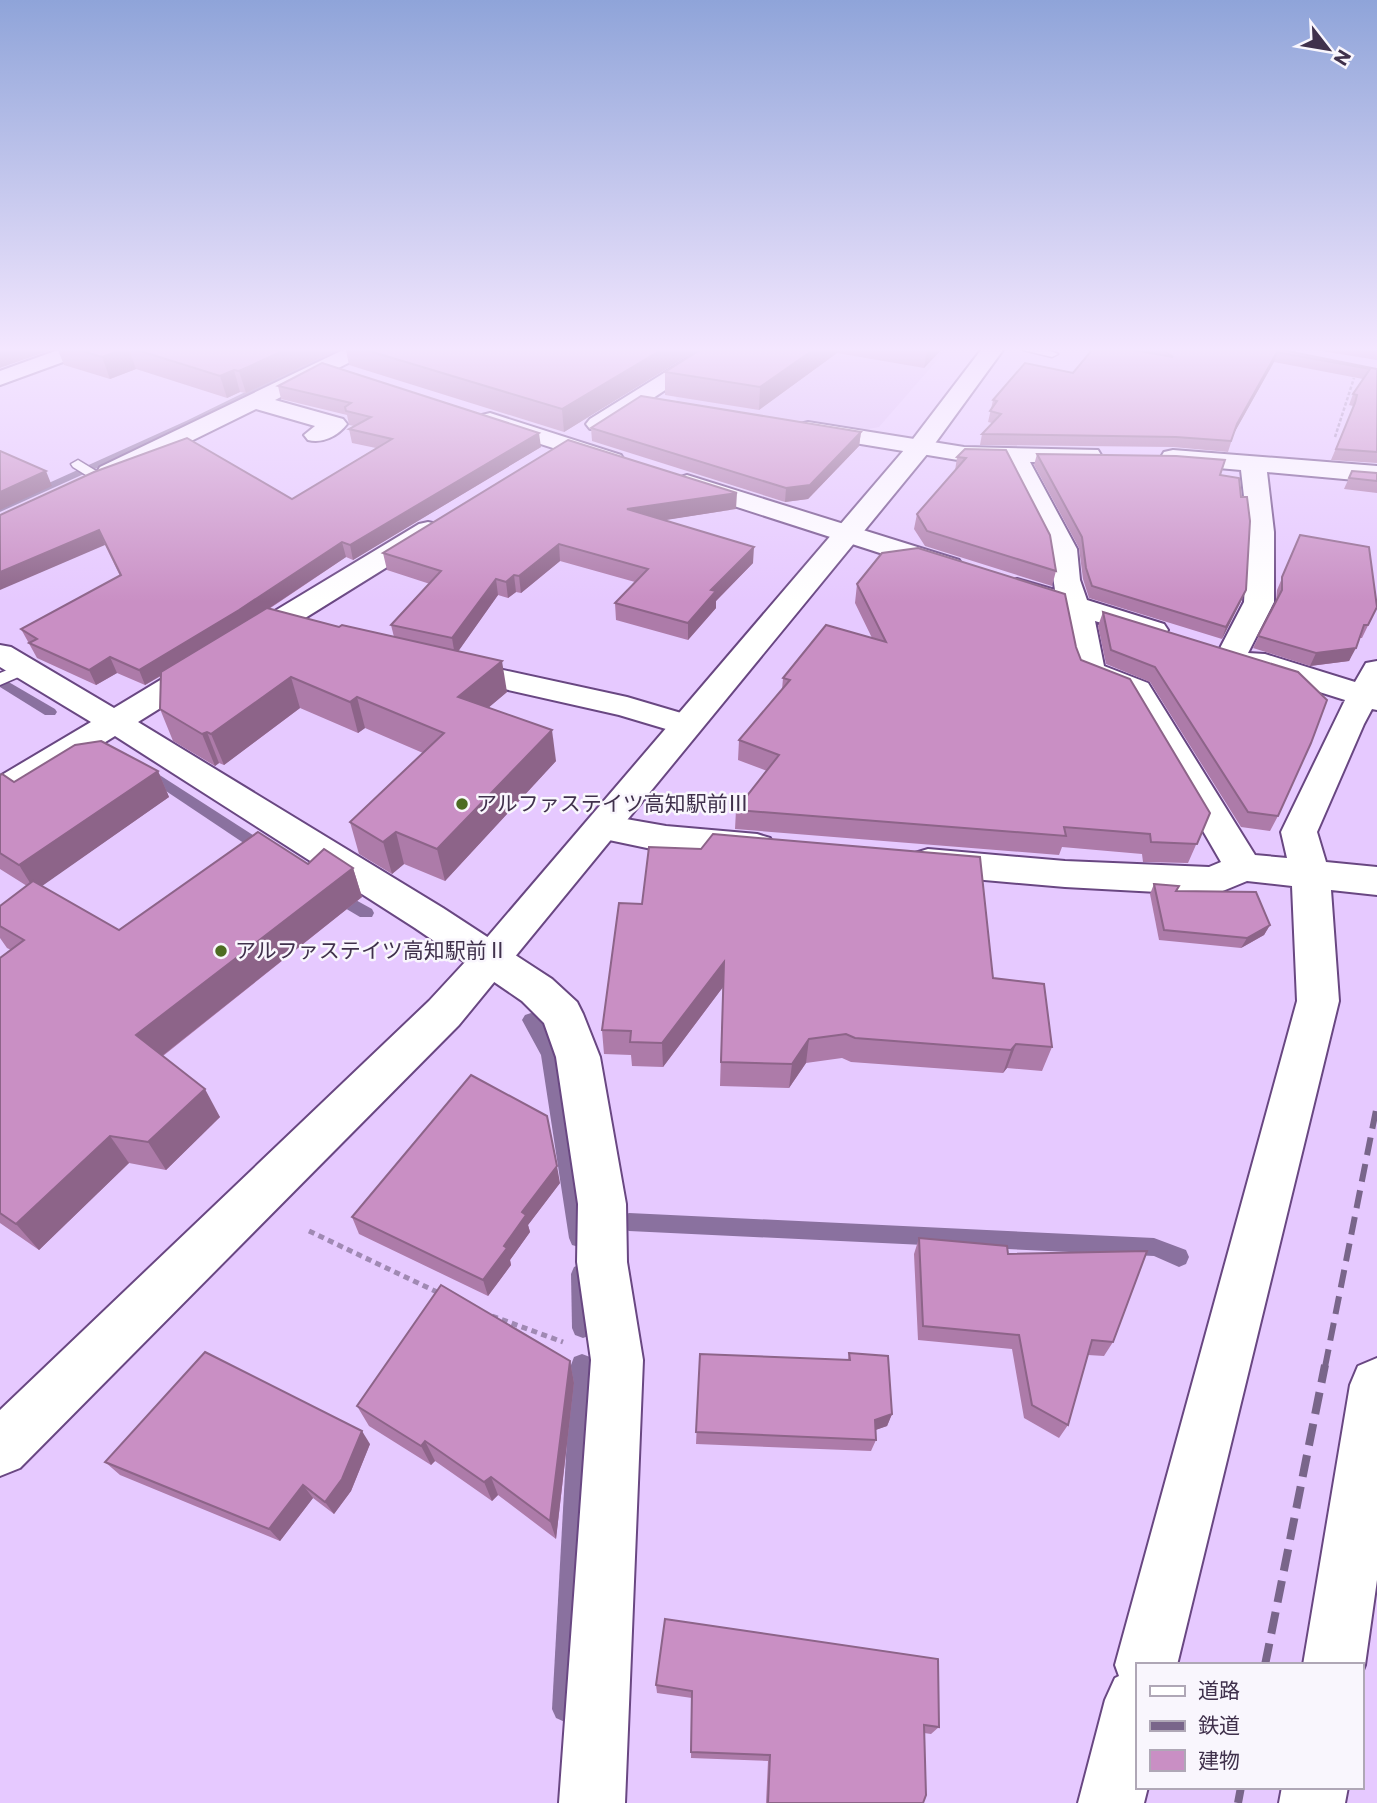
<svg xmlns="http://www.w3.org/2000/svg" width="1377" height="1803" font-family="Commissioner,'Noto Sans JP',sans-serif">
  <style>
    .built { fill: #dbbbf5 }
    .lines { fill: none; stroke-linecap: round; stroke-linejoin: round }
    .stream { fill: #8a719f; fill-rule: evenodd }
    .service-casing { stroke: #694782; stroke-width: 3 }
    .minor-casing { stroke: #694782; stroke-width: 4 }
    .tertiary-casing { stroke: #694782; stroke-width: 4 }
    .path-far1 { stroke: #a089b3; stroke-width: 2.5; stroke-dasharray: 3.5 2; stroke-linecap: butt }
    .path { stroke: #a089b3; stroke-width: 5; stroke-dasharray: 6 4.5; stroke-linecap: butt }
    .service { fill: #fff; fill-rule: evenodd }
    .minor { fill: #fff; fill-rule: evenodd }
    .tertiary { fill: #fff; fill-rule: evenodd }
    .rail-far1 { stroke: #79658a; stroke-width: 6; stroke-dasharray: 18 9; stroke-linecap: butt }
    .rail { stroke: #79658a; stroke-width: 8; stroke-dasharray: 22 10; stroke-linecap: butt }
    .wall { fill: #ad7ba9 }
    .shaded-wall { fill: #8d6489 }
    .building { fill: #c98fc4; stroke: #8d6489; stroke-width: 2 }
    .poi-dot { fill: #4d6c22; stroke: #f9f6fd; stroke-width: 2.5 }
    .labels { text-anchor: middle; stroke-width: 5; stroke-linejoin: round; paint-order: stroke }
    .poi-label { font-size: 21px; fill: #40314c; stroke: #f9f6fd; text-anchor: start }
  </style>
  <rect width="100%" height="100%" fill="#e6c9ff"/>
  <polygon class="built" points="739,350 946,350 879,427 852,432 678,402 673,392"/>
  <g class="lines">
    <g class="stream">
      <polygon points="331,350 341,350 192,425 0,512 0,505 186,421"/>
      <polygon points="0,677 55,709 57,712 55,715 45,715 0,687"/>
      <polygon points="144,765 270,846 273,850 270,854 260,854 139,773 137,770"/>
      <polygon points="334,888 372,909 374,913 372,917 360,917 328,898 326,894 328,890"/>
      <polygon points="531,1013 537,1015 543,1022 559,1055 589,1238 586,1245 579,1247 572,1245 569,1238 541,1055 522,1020 525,1015"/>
      <polygon points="629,1213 1154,1238 1186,1250 1189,1257 1186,1264 1179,1267 1154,1256 629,1231 622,1228 619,1222 622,1216"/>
      <polygon points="581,1264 588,1267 591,1274 594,1328 591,1335 583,1338 575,1335 572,1328 571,1274 574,1267"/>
      <polygon points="582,1354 590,1357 593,1365 578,1709 574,1718 565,1722 556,1718 552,1709 571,1365 574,1357"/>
    </g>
    <g class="service-casing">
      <g id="service">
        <polygon points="1023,350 1048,350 1058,354 1052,357"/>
        <polygon points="78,460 106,477 104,480 94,480 73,467 71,464"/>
        <polygon points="24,663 32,668 30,672 0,685 0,673"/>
      </g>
    </g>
    <g class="minor-casing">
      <g id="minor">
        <path d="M343,350H370L366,354L275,400L343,419L347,424C338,436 322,444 308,440L304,435L315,426L256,409L118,477L109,479L100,477L97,472L100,467Z"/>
        <polygon points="701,350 726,350 606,429 590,429 586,424 590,419"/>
        <polygon points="490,413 621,455 624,460 621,465 612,467 482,425 478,420 482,415"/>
        <path d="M808,422L964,447L1098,450L1101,455L1098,460L1089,462H1030L1077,549L1080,580L1087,600L1164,624L1168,630L1164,636L1153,639L1095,621L1104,666L1148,683L1255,855L1287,858L1281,832L1345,700L1243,668L1239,662L1221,661L1217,654L1244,602L1248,532L1241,470L1173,464L1164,462L1161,457L1164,452L1173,450L1377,466V482L1267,472L1274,532V602L1248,653L1265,654L1355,682L1366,663L1377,661V710L1372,709L1364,724L1317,832L1326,862L1377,867V895L1331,890L1339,1001L1177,1665H1137V1787H1148L1144,1803H1078L1105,1700L1115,1678L1119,1676L1115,1665L1297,1001L1292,886L1247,881L1213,895L1065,887L928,875L915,871L909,862L915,853L928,849L1065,861L1209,867L1221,862L1125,696L1078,678C1070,667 1067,628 1062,611L1007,594L1003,588L1007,582L1017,579L1055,590L1049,549L1005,462L964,461L800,434L796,429L800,424Z"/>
        <polygon points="687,475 959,560 963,566 959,572 949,574 939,572 678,488 674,483 678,478"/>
        <polygon points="428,522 437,524 441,530 437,536 138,722 443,908 552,979 577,1002 583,1014 600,1057 626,1204 627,1262 643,1360 625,1803 559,1803 591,1360 577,1262 578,1204 556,1057 544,1023 522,1001 415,928 115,736 12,800 0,804 0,776 91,722 0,667 0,645 11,647 114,708 419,524"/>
        <polygon points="453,659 627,697 698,718 702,725 698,732 686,735 619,715 442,675 437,668 442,661"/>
        <polygon points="603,815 666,826 757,834 770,838 775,847 770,856 757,860 666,852 590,836 585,827 590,818"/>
        <polygon points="1377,1358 1377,1580 1365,1665 1361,1675 1361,1665 1303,1665 1350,1385 1358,1366"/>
        <polygon points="1282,1787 1348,1787 1345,1803 1279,1803"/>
      </g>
    </g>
    <g class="tertiary-casing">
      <g id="tertiary">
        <polygon points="58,350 89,350 85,354 0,385 0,371"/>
        <polygon points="981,350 1003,350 928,453 459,1025 20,1468 0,1476 0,1410 429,1001 478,948 910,443"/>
      </g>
    </g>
    <polyline class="path-far1" points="1335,437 1354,378"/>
    <g class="path">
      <polyline points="309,1231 439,1293"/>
      <polyline points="492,1316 563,1342"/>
    </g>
    <use href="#service" class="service"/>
    <use href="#minor" class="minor"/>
    <use href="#tertiary" class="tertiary"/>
    <polyline class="rail-far1" points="1325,1367 1377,1105"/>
    <g class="rail">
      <polyline points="1265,1665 1325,1365"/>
      <polyline points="1238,1803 1241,1787"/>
    </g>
  </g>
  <g class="wall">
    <polygon points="58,350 337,350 246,393 240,392 227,398 136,369 110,379 64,365"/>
    <polygon points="346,350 697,350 564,432 349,365"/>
    <polygon points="700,350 941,350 924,368 837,353 759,410 665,395 665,372"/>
    <polygon points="1145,350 1282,350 1377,369 1377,463 1331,460 1351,413 1353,406 1349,405 1353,394 1363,379 1274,362 1234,433 1228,452 1173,447 980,445 982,434 992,423 988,422 993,400 1073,373 1149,353"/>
    <polygon points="1315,350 1377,350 1377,360"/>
    <polygon points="278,386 541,447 353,560 346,557 269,609 339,627 394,637 391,625 430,584 387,570 383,553 736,509 664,520 753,563 716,601 716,608 688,640 616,620 615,603 635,582 560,561 521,593 516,592 508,598 498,595 458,651 507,692 488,708 556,761 445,881 404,864 392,874 359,854 350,822 423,753 365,728 358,733 300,708 224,765 219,763 215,766 173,741 160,709 161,676 145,685 117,673 96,685 37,658 21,629 120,576 105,545 0,515 292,499 376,448 352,443 349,429 354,426 349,425 347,415 281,399"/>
    <polygon points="591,428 861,432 859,446 808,499 785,502 592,441"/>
    <polygon points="965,449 1056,571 1052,586 925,546 914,529 917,514 955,471 957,457"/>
    <polygon points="1037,454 1220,475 1246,590 1241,601 1222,639 1089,598 1083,579 1079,548 1034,465"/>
    <polygon points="1352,471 1377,473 1377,493 1344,489"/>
    <polygon points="1300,535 1377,607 1362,638 1359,638 1349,661 1310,666 1253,648 1276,601 1277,590"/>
    <polygon points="857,584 1076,647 1081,660 1210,813 1188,863 1143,862 1142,854 1062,847 1059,855 735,829 736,810 767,771 738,760 739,740 782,690 783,678 872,638 855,603"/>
    <polygon points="1103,612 1298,672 1278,816 1270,831 1241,827 1150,682 1106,664 1098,626"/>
    <polygon points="158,771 169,797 41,886 119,930 308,864 353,868 362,897 163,1056 220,1117 166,1170 129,1163 39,1250 0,1223 0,958 11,950 7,948 0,938 0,906 27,886 0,869 0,775 14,782"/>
    <polygon points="1154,884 1176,891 1270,925 1264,935 1241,948 1159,940 1150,894"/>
    <polygon points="619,903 993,978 1052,1047 1042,1071 1007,1068 1003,1073 851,1062 842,1058 806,1063 789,1088 720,1086 723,987 663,1067 632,1066 631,1055 604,1054 602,1030"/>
    <polygon points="560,1183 528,1225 530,1232 510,1260 511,1265 488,1296 359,1234 352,1217"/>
    <polygon points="919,1238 1008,1254 1113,1342 1104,1356 1088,1355 1068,1425 1059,1438 1024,1418 1012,1349 918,1340 914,1254"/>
    <polygon points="849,1353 892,1414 887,1426 875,1430 876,1440 871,1451 696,1444 700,1354 848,1360"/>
    <polygon points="570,1361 574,1383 556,1539 498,1495 492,1501 435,1461 431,1465 369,1426 357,1406"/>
    <polygon points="370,1444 351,1491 334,1514 313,1498 280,1541 120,1475 105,1462"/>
    <polygon points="656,1685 939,1727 931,1734 924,1733 923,1803 766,1803 768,1761 691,1758 692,1698 657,1693"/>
  </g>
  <g class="shaded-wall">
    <polygon points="0,350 51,350 0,368"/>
    <polygon points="121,350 129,350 136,369 110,379 102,357"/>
    <polygon points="285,350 337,350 246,393 239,371"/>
    <polygon points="661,350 697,350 564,432 562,409"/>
    <polygon points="813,350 837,350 837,353 759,410 760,387"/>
    <polygon points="927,350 941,350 924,368"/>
    <polygon points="1277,352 1274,362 1233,435 1237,424"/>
    <polygon points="234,370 240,392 227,398 220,376"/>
    <polygon points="861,432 859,446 808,499 785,502 786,488"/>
    <polygon points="539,433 541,447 353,560 350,545"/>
    <polygon points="46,471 52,486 0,510 0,492"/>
    <polygon points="737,493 736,509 628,526 627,509"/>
    <polygon points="99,530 105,545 0,590 0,572"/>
    <polygon points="342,542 346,557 244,625 145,685 139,670"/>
    <polygon points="559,544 560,561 521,593 519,576"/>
    <polygon points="754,547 753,563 716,601 716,608 688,640 688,623 711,590"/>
    <polygon points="514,575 516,592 508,598 506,582"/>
    <polygon points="496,579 498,595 455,656 452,638"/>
    <polygon points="1246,590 1241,601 1222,639 1226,627"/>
    <polygon points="1356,648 1349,661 1310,666 1316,653"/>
    <polygon points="110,657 117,673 96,685 89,670"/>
    <polygon points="502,661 507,692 463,729 458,697"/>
    <polygon points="291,677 300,708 224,765 211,734"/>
    <polygon points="357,697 365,728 358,733 350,702"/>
    <polygon points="552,730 556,761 445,881 437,849"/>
    <polygon points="207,732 219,763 215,766 202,734"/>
    <polygon points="158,771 169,797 35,891 19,865"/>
    <polygon points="396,832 404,864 392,874 383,842"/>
    <polygon points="353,868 362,897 153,1063 136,1035"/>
    <polygon points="1270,925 1264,935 1241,948 1247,938"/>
    <polygon points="724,962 723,987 663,1067 662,1043"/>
    <polygon points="809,1039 806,1063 789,1088 792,1064"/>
    <polygon points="1016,1044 1007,1068 1003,1073 1011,1050"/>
    <polygon points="205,1089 220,1117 166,1170 148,1142"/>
    <polygon points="110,1136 129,1163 39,1250 16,1224"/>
    <polygon points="557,1166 560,1183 528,1225 530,1232 510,1260 511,1265 488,1296 483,1280 504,1246 522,1212"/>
    <polygon points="570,1361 574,1383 556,1539 550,1521"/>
    <polygon points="892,1414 887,1426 870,1432 875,1420"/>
    <polygon points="362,1431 370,1444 351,1491 334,1514 325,1502"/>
    <polygon points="425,1441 435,1461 431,1465 421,1446"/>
    <polygon points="491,1477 498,1495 492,1501 484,1482"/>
    <polygon points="303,1485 313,1498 280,1541 269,1529"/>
  </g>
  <g class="building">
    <polygon points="79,350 121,350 102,357"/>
    <polygon points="137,350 285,350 239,371 234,370 220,376"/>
    <polygon points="366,350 661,350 562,409"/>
    <polygon points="700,350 813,350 760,387 665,372"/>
    <polygon points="1092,350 1134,350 1173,357 1163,350 1282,350 1377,369 1377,452 1336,449 1355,403 1357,395 1353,394 1370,369 1277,352 1237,424 1231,441 1176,437 982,434 1001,414 990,411 997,401 993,400 1025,363 1073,373"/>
    <polygon points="322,363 539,433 350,545 342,542 239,610 139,670 110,657 89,670 29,643 37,639 21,629 121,575 99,530 0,572 0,515 94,472 187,438 292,499 392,439 349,429 371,417 346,411 345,407 351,403 278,386"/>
    <polygon points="641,396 861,432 810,485 786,488 591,428"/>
    <polygon points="568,440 737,493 627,509 754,547 711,590 716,591 688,623 615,603 648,569 559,544 519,576 514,575 506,582 496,579 452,638 391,625 441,571 383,553"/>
    <polygon points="965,449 1006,450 1050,535 1056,571 927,531 917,514 966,458 957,457"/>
    <polygon points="0,451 46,471 0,492"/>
    <polygon points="1037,454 1176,456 1225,460 1220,475 1239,478 1241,497 1247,497 1250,521 1246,590 1226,627 1092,586 1086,568 1082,537"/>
    <polygon points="1352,471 1377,473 1377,481 1349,478"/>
    <polygon points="1300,535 1369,547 1377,607 1368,625 1364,625 1356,648 1316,653 1258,636 1282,590 1282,577"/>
    <polygon points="918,548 1065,594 1076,647 1081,660 1130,679 1210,813 1197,844 1151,842 1150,834 1064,827 1066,836 736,810 779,755 739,740 790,680 783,678 826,625 886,642 857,584 882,553"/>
    <polygon points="267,608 339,627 342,625 502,661 458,697 552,730 437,849 396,832 383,842 350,822 444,733 357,697 350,702 291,677 211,734 207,732 202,734 160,709 161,672"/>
    <polygon points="1103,612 1298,672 1327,700 1311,743 1278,816 1248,812 1155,667 1111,650"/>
    <polygon points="101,741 158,771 19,865 0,853 0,775 2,774 14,782 75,745"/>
    <polygon points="258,832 308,864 324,849 353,868 136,1035 205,1089 148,1142 110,1136 16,1224 0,1213 0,958 24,940 0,926 0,906 33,881 119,930"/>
    <polygon points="713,834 980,857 993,978 1044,984 1052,1047 1016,1044 1011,1050 855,1038 846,1034 809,1039 792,1064 721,1062 724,962 662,1043 630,1042 631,1031 602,1030 619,903 642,904 649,847 701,849"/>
    <polygon points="1154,884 1179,886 1176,891 1256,892 1270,925 1247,938 1164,930"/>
    <polygon points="471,1075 547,1116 557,1166 522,1212 526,1215 504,1246 507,1248 483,1280 352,1217"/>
    <polygon points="919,1238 1007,1246 1008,1254 1147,1251 1113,1342 1092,1340 1068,1425 1032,1405 1019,1335 923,1326"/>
    <polygon points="441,1285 570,1361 550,1521 491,1477 484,1482 425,1441 421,1446 357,1406"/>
    <polygon points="205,1352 362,1431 342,1479 325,1502 303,1485 269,1529 105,1462"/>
    <polygon points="849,1353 888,1356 892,1414 875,1420 876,1440 696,1432 700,1354 850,1360"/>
    <polygon points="665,1619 938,1659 939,1727 924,1725 926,1795 923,1803 768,1803 770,1755 691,1752 692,1691 656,1685"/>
  </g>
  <linearGradient id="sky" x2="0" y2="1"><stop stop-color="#8fa4d9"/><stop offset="0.58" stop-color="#f4e7ff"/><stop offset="1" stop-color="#f4e7ff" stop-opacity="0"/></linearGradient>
  <rect width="1377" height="602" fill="url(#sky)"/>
  <g class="poi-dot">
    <circle cx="462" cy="804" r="7"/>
    <circle cx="221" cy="951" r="7"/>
  </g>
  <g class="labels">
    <g class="poi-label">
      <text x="476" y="811">アルファステイツ高知駅前Ⅲ</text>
      <text x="235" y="958">アルファステイツ高知駅前Ⅱ</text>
    </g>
  </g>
  <rect x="1136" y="1663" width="228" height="126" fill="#f9f6fd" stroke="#afa7b6" stroke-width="2"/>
  <rect x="1150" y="1686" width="35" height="10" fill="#ffffff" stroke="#afa7b6" stroke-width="2"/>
  <text x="1198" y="1698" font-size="21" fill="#40314c">道路</text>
  <rect x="1150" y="1721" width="35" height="10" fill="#79658a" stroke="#afa7b6" stroke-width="2"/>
  <text x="1198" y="1733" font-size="21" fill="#40314c">鉄道</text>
  <rect x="1150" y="1750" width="35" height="21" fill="#c98fc4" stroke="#afa7b6" stroke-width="2"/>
  <text x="1198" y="1768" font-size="21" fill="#40314c">建物</text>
  <g transform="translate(1328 49) rotate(121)" stroke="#f9f6fd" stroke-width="5" paint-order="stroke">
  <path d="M0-5L12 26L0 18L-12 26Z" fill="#40314c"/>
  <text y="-10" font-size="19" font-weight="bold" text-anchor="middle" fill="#40314c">N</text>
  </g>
</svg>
